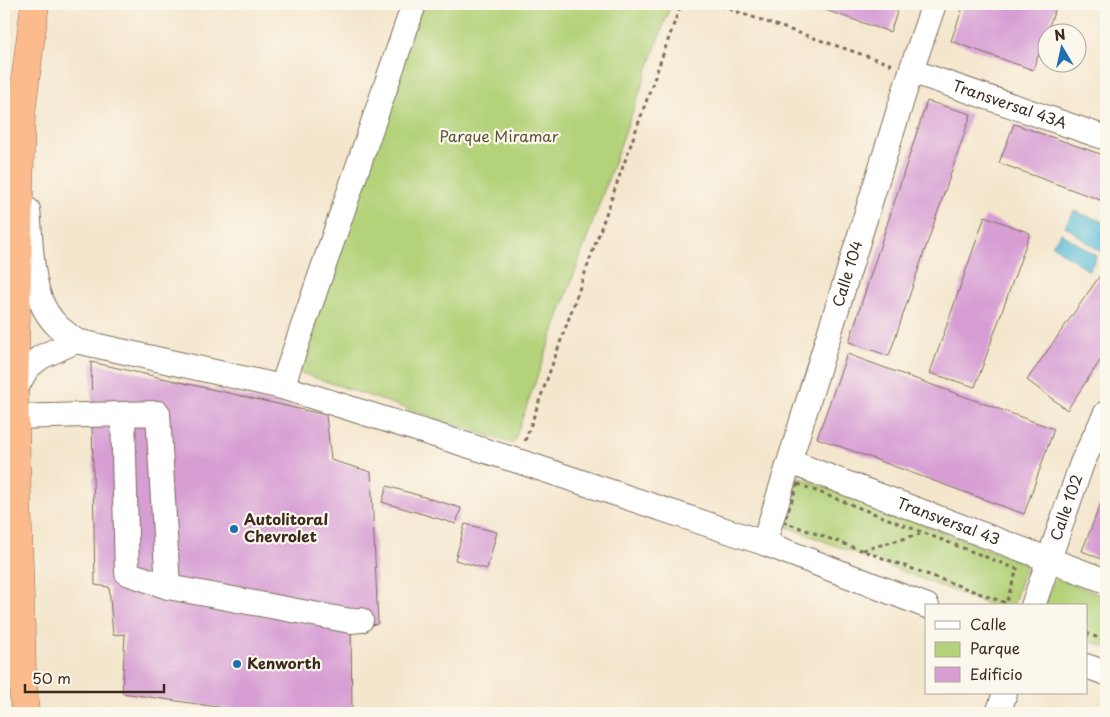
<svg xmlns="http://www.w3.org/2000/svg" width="1110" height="717" font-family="'Playpen Sans',sans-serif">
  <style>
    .green { fill: #b3d279; stroke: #777e4c }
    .water { fill: #58bbd7; stroke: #4a727a }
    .building { fill: #d79ed4 }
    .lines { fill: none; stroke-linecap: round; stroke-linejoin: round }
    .minor-casing { stroke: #7c6c5b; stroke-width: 26 }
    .highway-casing { stroke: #7c6c5b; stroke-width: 29 }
    .path { stroke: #7c6c5b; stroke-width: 3; stroke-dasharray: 4 4; stroke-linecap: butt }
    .minor { stroke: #fff; stroke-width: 24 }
    .highway { stroke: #fbbb8d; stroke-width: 28 }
    .poi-dot { fill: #1f6fb2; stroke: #fbf7ec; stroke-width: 2 }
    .labels { text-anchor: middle; stroke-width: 4.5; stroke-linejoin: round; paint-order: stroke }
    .street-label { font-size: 15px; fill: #3b2a1e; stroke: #fbf7ec }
    .park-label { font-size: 15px; fill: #595435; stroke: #fbf7ec }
    .poi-label { font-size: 15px; font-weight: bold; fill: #3b2a1e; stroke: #fbf7ec; text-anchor: start }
  </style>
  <rect width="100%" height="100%" fill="#fbf7ec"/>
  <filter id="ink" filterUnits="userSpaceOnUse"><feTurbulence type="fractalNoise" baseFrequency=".02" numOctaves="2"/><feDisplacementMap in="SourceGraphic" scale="10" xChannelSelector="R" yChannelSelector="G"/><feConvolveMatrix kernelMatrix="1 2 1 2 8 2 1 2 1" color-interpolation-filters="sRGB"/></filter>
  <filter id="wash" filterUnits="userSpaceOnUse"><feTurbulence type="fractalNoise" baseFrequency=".0096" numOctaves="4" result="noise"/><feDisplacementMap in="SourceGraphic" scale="20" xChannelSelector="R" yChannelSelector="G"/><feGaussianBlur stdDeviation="1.12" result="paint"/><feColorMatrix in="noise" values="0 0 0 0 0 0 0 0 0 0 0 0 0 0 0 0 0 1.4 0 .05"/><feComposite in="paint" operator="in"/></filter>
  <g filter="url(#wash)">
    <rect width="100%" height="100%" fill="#f4e6cd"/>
    <g class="green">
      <polygon points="422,4 671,4 513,444 295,371"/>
      <polygon points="793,475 1026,564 1013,606 992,606 777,523"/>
      <polygon points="1055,578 1106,597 1106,647 1086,640 1086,606 1045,606"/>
    </g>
    <g class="water">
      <polygon points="1074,211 1106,223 1106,244 1102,253 1065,226"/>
      <polygon points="1061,233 1097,256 1089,271 1052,245"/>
    </g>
    <g id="blocks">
      <g class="building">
        <polygon points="807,4 900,4 890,32"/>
        <polygon points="964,4 1057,4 1033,70 951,41"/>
        <polygon points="927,101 971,114 889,356 849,342"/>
        <polygon points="1014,124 1106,156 1106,202 999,163"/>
        <polygon points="985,216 1030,233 975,387 930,373"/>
        <polygon points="1106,267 1106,352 1067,410 1027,380"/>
        <polygon points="847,354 1054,429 1024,514 817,438"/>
        <polygon points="91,362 326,415 331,460 371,472 378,624 351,627 352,713 259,713 122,693 125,634 113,635 109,587 95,585"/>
        <polygon points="387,486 461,508 456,524 382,502"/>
        <polygon points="1106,490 1106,561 1082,551"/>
        <polygon points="465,524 497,532 487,569 455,560"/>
      </g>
    </g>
  </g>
  <g filter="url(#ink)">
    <use href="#blocks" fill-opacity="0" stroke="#7c6c5b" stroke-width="1"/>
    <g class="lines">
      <g class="minor-casing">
        <g id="minor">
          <path id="s1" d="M911,71L1106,138"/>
          <path d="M28,210C32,245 29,294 53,321C59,329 69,335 76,341L282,387L518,461L764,543L927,606"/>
          <polyline points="282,387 414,4"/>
          <polyline points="14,392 27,368 41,357 76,341"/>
          <polyline points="14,417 158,413 168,587 127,573 123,414"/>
          <path id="s2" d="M790,462L1106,581"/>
          <path id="s3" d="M764,543L911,71L934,4"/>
          <polyline points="168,587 351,621 361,620"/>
          <path id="s4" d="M1033,606L1082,463L1106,413"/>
          <polyline points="1086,666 1106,673"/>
          <polyline points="998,713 1005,693"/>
        </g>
      </g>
      <g class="highway-casing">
        <polyline id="highway" points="25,713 22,670 14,392 21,114 35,4"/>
      </g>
      <g class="path">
        <polyline points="714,4 893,65"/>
        <polyline points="525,441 681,4"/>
        <polygon points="798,484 1017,569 1006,603 784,522"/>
        <polyline points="863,550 920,534"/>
        <polyline points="1086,633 1106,641"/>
      </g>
      <use href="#minor" class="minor"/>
      <use href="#highway" class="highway"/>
    </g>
  </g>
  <g class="poi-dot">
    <circle cx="234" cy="529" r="5"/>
    <circle cx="237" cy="664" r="5"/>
  </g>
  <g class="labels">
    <g class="street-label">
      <text dy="5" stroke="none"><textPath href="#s1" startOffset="104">Transversal 43A</textPath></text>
      <text dy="5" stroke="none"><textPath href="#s3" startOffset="282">Calle 104</textPath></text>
      <text dy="5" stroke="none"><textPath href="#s4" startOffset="104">Calle 102</textPath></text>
      <text dy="5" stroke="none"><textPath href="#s2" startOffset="169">Transversal 43</textPath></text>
    </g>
    <g class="park-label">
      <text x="499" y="142">Parque Miramar</text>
    </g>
    <g class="poi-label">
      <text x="244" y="525">Autolitoral<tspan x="244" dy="17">Chevrolet</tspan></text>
      <text x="247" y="669">Kenworth</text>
    </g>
  </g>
  <rect width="1110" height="717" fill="none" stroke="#fbf7ec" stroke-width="20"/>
  <rect x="925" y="604" width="162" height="90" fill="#fbf7ec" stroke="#aea59a"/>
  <rect x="935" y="621" width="25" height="8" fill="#ffffff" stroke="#aea59a"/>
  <text x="970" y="630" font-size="15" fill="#3b2a1e">Calle</text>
  <rect x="935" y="642" width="25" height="15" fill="#b3d279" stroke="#aea59a"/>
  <text x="970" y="654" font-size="15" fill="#3b2a1e">Parque</text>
  <rect x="935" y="667" width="25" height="15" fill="#d79ed4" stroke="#aea59a"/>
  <text x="970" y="680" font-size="15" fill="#3b2a1e">Edificio</text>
  <g transform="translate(1062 48) rotate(351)"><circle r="24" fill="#fbf7ec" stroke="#aea59a"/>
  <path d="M0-4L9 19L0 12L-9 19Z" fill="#1f6fb2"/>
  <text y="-8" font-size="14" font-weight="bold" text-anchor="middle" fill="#3b2a1e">N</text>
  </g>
  <path d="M25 684v8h139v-8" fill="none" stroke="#3b2a1e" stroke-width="2.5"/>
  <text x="32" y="684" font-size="15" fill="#3b2a1e" stroke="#fbf7ec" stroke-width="4" paint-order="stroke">50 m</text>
</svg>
